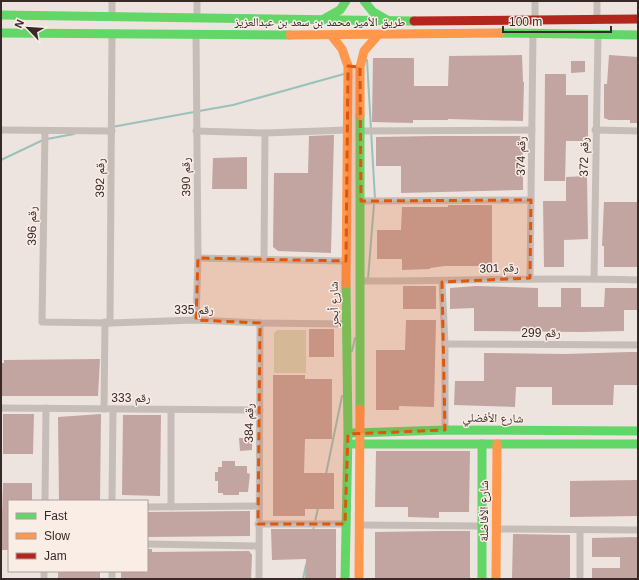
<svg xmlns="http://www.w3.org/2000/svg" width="639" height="580" font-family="Arial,'Noto Naskh Arabic',sans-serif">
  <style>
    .green { fill: #d2d2b8 }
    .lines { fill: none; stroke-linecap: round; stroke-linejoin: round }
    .stream { stroke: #9ac1ba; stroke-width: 2 }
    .building { fill: #c2a4a0 }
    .street { stroke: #c6bdb9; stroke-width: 7 }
    .fast { stroke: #63d668; stroke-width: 9 }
    .slow { stroke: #ff974d; stroke-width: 9 }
    .jam { stroke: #b3261e; stroke-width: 9 }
    .marked { fill: #df570d; fill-opacity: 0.2; stroke: #df570d; stroke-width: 3; stroke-dasharray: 8 5; stroke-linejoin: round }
    .labels { text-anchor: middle; stroke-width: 3; stroke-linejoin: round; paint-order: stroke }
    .street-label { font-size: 12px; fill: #372927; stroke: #faede6 }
  </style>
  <rect width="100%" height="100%" fill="#ede4df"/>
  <polygon class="green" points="277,330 306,330 306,373 274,373 274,333"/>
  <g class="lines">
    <g class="stream">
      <polyline points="367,60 375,199"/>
      <polyline points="199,111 233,105 344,74"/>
      <polyline points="112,127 194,112"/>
      <polyline points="47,139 74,134"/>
      <polyline points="1,160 43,140"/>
      <polyline points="368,279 374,204"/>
      <polyline points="352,351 355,338"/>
      <polyline points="326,474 342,396"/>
      <polyline points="313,531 318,508"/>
      <polyline points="303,579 306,565"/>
    </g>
  </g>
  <g class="building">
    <polygon points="522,55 523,82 524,82 523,121 448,119 448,120 413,120 413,123 372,122 373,58 414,58 414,86 448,86 449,56"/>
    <polygon points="609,55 638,57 638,123 630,123 630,120 609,120 604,118 604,84 607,84"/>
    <polygon points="571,61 585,61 585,72 571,73"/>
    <polygon points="545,74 566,74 566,95 588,95 588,141 566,141 565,181 544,181"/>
    <polygon points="334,135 331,253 278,251 273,247 274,173 308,173 309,136"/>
    <polygon points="434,136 523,136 523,190 401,193 401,166 376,166 376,137"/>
    <polygon points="247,157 247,189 212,189 213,158"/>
    <polygon points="587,176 588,239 564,240 564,267 544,267 543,201 566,201 566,177"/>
    <polygon points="604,202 638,202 638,267 604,267 604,246 602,246"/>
    <polygon points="448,205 492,205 492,266 445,266 430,268 430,269 402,270 402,259 377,259 377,230 401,230 402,207 448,207"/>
    <rect x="403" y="286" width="33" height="23"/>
    <polygon points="476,286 538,288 538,307 561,307 561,288 581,288 581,307 604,307 605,288 638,288 638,310 624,310 624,331 581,332 474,331 474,308 450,309 450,288"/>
    <polygon points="406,320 436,320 434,407 399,406 399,410 376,410 376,350 405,350"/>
    <rect x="309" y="329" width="25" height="28"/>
    <polygon points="630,352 638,352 638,385 614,385 613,405 552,405 552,387 516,387 515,407 454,405 455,381 484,381 484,353 565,354"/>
    <polygon points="100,359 98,396 1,396 1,363 4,363 4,360"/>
    <polygon points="273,375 305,375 305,379 332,379 332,439 305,439 304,473 334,473 334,509 305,509 305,516 273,516"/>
    <polygon points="3,414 34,414 33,454 3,454"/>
    <polygon points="101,414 100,501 59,500 58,417"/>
    <polygon points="123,415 161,415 160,496 122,495"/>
    <polygon points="239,438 252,438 252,450 240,451"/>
    <polygon points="376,451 470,451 469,512 439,512 439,518 408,517 408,507 375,507"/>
    <polygon points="222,461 235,461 235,466 247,466 247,473 250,474 248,492 239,492 239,495 223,495 223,493 218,493 218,481 215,481 215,472 218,472 218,467 222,467"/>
    <polygon points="638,480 638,516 570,517 570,481"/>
    <polygon points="3,483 32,483 32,501 9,501 9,550 1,550"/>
    <polygon points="250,511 250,536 147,537 147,512"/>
    <polygon points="271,529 336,529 336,579 305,579 306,559 272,560"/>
    <polygon points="442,531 470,531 470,579 375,579 375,532"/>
    <polygon points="513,534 570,535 570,579 512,579"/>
    <polygon points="638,537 638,579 592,579 592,568 620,568 620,557 592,557 592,538"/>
    <polygon points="147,549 152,549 152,552 249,551 252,555 251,579 121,579 121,571 147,571"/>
    <rect x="58" y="571" width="42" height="8"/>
  </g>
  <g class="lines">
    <g class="street">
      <polyline points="112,1 112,16"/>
      <polyline points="535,1 535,19"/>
      <polyline points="597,1 597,20"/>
      <polyline points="197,18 197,1"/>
      <polyline points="1,130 112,131"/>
      <polyline points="595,130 638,131"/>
      <polyline points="45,131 42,322 110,323 196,320 260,323 346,324"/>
      <polyline points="196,131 265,133 347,130"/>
      <polyline points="360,131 532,130"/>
      <polyline points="361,201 531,200"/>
      <polyline points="198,258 346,261"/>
      <polyline points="264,259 265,133"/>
      <polyline points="530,278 533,33"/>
      <polyline points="594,278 598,35"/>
      <path d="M360,281C453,281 545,277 638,280"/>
      <polyline points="442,282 445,344 445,430"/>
      <polyline points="196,320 198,258 196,34"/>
      <polyline points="110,323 112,33"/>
      <polyline points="445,344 638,345"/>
      <polyline points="1,408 260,410"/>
      <polyline points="104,409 105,322"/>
      <polyline points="45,501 46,408"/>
      <polyline points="112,501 113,409"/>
      <polyline points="147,507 258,506"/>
      <polyline points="171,507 171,410"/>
      <polyline points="258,524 345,524"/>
      <polyline points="359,525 481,526"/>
      <polyline points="496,529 638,530"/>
      <polyline points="147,544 258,546"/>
      <polyline points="112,571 112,579"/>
      <polyline points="44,579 44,571"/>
      <polyline points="259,579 260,323"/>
      <polyline points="580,579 580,530"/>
    </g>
    <g class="fast">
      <polyline points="364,1 373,12 387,20"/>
      <polyline points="1,15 414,21"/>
      <polyline points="324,19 340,10 346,1"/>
      <polyline points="1,33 290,35"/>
      <polyline points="500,33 638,35"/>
      <polyline points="360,409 360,115"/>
      <polyline points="353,433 445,430 638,431"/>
      <polyline points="354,444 638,444"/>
      <polyline points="482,444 482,579"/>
      <polyline points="345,579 348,434 346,284"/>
    </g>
    <g class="slow">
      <polyline points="290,35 500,33"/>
      <polyline points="331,35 342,49 348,66 346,284"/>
      <polyline points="360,115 360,67 364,51 378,35"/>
      <polyline points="359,579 360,409"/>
      <polyline points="496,579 497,444"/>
    </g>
    <polyline class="jam" points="414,21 638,19"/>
  </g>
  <path class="marked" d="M348,66L360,67L361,201L531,200L530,278L442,282L445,430L348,434L345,524H258L260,323L196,320L198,258L346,261Z"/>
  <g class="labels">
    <g class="street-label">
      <text x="320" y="26">طريق الأمير محمد بن سعد بن عبدالعزيز</text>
      <text transform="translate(521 156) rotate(-89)" y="4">رقم 374</text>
      <text transform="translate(584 157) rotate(-89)" y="4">رقم 372</text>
      <text transform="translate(186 177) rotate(-91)" y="4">رقم 390</text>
      <text transform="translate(100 178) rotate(-89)" y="4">رقم 392</text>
      <text transform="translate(32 226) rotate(-89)" y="4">رقم 396</text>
      <text transform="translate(499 268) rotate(-2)" y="4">رقم 301</text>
      <text transform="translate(334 304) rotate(-91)" y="4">شارع أبحر</text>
      <text x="194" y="314">رقم 335</text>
      <text x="541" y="337">رقم 299</text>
      <text x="131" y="402">رقم 333</text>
      <text transform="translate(493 418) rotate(1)" y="4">شارع الأفضلي</text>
      <text transform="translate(249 423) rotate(-89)" y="4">رقم 384</text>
      <text transform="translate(484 511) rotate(-90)" y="4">شارع الأفاضلة</text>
    </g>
  </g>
  <rect width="639" height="580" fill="none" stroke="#372927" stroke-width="4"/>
  <rect x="8" y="500" width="140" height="72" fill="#faede6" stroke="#ac9f9a"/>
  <rect x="16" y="513" width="20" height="6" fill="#63d668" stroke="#ac9f9a"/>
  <text x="44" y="520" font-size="12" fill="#372927">Fast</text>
  <rect x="16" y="533" width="20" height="6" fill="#ff974d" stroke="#ac9f9a"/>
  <text x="44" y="540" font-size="12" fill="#372927">Slow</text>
  <rect x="16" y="553" width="20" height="6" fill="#b3261e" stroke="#ac9f9a"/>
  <text x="44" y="560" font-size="12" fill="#372927">Jam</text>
  <g transform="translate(28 28) rotate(295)" stroke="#faede6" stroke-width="3" paint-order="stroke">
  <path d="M0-3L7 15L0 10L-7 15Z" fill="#372927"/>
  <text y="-6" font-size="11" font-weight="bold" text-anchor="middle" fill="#372927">N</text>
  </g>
  <path d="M503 26v6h108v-6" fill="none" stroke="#372927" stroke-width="2"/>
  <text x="509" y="26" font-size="12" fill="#372927" stroke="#faede6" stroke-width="3" paint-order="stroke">100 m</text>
</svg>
